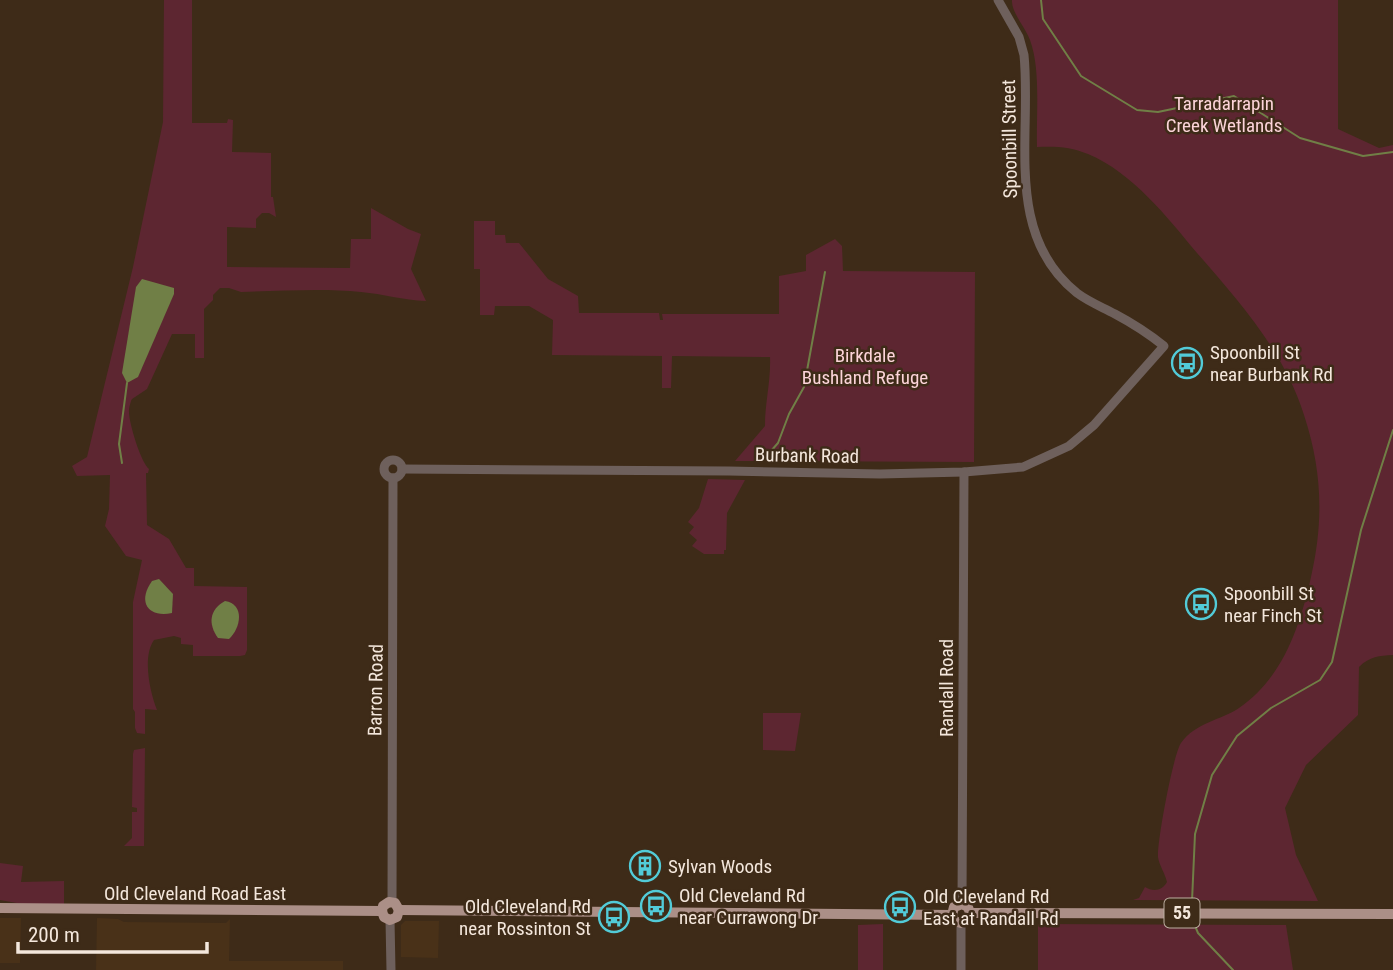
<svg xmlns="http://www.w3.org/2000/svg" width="1393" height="970" font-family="'Roboto Condensed',sans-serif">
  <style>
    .built { fill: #493118 }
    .green { fill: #5d2631 }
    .water { fill: #707f46 }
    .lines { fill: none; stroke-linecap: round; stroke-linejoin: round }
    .stream { stroke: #707f46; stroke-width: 2 }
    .tertiary { stroke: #6e605c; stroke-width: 9 }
    .primary { stroke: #ab8f87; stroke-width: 10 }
    .labels { text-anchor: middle; stroke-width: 5; stroke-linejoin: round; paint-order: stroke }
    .shield { fill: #3e2b18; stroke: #bdafa1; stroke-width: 2 }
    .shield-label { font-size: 18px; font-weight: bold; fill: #f4e7dc }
    .park-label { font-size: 19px; fill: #fcd4d9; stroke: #3e2b18 }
    .street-label { font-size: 19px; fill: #f4e7dc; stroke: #3e2b18 }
    .poi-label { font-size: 19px; fill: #f4e7dc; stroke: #3e2b18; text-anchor: start }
  </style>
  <rect width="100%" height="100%" fill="#3e2b18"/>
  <g class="built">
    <polygon points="0,918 21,918 20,963 0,963"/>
    <polygon points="97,918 118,919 124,922 226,923 230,919 229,961 343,961 343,970 96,970"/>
    <polygon points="405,921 439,921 438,958 401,957 401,925"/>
  </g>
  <g class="green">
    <path d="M164,0H192V123H227L228,119L233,120L232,152L271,153V197H273L276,217L269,213H262L256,219V228L227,227V267L350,268L351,239H371V208L408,229L421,234L411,269L426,301C403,300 383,294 361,292C322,288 281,291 241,292L229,288H220L213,295V300L204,309V358H195V334H172L147,389L132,399C131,400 129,408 129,410C128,421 141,463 149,469L148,473H146L147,525L169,539L186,568H194V586L247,587V650L245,655L240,656H193V645L181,644V638L174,636L154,640C142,657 150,692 157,710L145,709V734L137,733L135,728V712L133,709V602L142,560L126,556L105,526L109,509L110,475L77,476L72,466L87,457L133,267L163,122Z"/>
    <path d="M1012,0H1338V129L1379,148L1393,145V655C1379,656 1370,656 1359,667L1358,715L1306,765L1285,808L1296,855L1318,901L1133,900L1139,898L1145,887C1153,892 1162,891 1167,882C1165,873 1159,865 1158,857C1157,842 1173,755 1181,743C1195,723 1221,720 1239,708C1283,678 1300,626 1311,577C1324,520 1322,470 1304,415C1285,353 1239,301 1197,253C1167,217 1133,173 1088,154C1071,147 1056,146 1037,147C1036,114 1041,70 1030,40C1026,28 1011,12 1012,0Z"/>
    <path d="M474,221H495V235H505L506,243H519L548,279L578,296L579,313H659L660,320H663L662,314H779V276L806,271V255L835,239L842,246L843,271L975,272L974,462L735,461L765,426C765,402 771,381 770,357L672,356L671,388H662V356L552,355L553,320L529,306H495L494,315H480V269H474Z"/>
    <polygon points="708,479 745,480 727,513 726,550 724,550 724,554 704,554 692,546 697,540 689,533 694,527 688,522 699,508"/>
    <polygon points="763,713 801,713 795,751 763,750"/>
    <polygon points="145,748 144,846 124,846 132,838 132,812 137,812 137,808 132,807 133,754 134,750"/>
    <polygon points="0,863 23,866 21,882 64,881 64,907 39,907 0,900"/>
    <polygon points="883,924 883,970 858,970 858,925"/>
    <polygon points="1038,924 1286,925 1293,970 1038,970"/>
  </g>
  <g class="water">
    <polygon points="142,279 174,288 174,294 138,377 127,383 122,373 136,287"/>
    <path d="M159,579L173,594L172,613C148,618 137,602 152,581Z"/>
    <path d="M225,601C245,604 241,628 229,639L218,638C208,624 209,610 225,601Z"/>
  </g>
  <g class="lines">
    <g class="stream">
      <polyline points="1041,0 1043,19 1081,76 1137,110 1158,112 1234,96 1300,138 1363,156 1393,152"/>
      <polyline points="764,459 778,443 789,414 804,387 825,272"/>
      <polyline points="122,463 119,444 127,383"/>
      <polyline points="1192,901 1195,834 1212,775 1237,736 1271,708 1320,680 1332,662 1361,530 1393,430"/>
      <polyline points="1193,921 1198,933 1233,970"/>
    </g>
    <g class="tertiary">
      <circle cx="393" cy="469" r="9"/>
      <path d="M402,469L729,471L880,474L964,472L1023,467L1069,446L1094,425L1164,346C1149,334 1132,323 1115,314C1102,307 1089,302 1077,293C1003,234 1032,135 1024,55L1019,37L998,0"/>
      <polyline points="392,902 393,478"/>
      <polyline points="962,904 964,472"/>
      <polyline points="390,920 391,970"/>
      <polyline points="961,923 961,970"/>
    </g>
    <g class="primary">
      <polyline points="0,908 382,911"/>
      <polyline points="399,910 952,915"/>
      <polyline points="382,911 384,917 390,920 397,917 399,910"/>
      <polyline points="382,911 383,906 389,902 395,903 399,910"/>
      <polyline points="970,913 1393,914"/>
      <polyline points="952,915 954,907 962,904 968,907 970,913"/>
      <polyline points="952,915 954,921 961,923 968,920 970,913"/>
    </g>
  </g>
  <defs>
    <g id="bus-ring" transform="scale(1.575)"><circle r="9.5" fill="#3e2b18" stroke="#52cbd8" stroke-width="1.5"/><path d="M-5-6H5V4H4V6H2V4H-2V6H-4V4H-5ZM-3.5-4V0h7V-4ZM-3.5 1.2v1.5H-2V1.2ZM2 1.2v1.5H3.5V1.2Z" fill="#52cbd8"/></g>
    <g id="building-ring" transform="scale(1.575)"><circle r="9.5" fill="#3e2b18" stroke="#52cbd8" stroke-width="1.5"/><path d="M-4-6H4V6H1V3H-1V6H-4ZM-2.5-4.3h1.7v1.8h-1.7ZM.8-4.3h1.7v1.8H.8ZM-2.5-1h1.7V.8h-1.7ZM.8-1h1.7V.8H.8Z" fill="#52cbd8"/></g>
  </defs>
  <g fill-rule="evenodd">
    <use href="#bus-ring" x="1187" y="363"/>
    <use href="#bus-ring" x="1201" y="604"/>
    <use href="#building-ring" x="645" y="866"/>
    <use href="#bus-ring" x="656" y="906"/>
    <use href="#bus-ring" x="900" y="907"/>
    <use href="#bus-ring" x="614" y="917"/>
  </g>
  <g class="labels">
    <rect class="shield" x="1164.5" y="898.5" width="35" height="29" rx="5"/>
    <g class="shield-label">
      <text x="1182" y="919">55</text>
    </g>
    <g class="park-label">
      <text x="1224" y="110">Tarradarrapin<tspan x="1224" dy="22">Creek Wetlands</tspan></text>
      <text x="865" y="362">Birkdale<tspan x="865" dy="22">Bushland Refuge</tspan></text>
    </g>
    <g class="street-label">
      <text transform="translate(1009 139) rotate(-91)" y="7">Spoonbill Street</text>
      <text transform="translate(807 455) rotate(1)" y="7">Burbank Road</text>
      <text transform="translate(946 688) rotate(-90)" y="7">Randall Road</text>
      <text transform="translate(375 690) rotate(-89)" y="7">Barron Road</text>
      <text x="195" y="900">Old Cleveland Road East</text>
    </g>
    <g class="poi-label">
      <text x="1210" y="359">Spoonbill St<tspan x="1210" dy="22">near Burbank Rd</tspan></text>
      <text x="1224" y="600">Spoonbill St<tspan x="1224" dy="22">near Finch St</tspan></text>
      <text x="668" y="873">Sylvan Woods</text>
      <text x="679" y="902">Old Cleveland Rd<tspan x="679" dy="22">near Currawong Dr</tspan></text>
      <text x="923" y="903">Old Cleveland Rd<tspan x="923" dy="22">East at Randall Rd</tspan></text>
      <text x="591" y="913" text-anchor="end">Old Cleveland Rd<tspan x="591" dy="22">near Rossinton St</tspan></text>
    </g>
  </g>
  <path d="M18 942v10h189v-10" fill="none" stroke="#f4e7dc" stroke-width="3.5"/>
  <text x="28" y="942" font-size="21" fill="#f4e7dc" stroke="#3e2b18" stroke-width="5" paint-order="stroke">200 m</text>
</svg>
